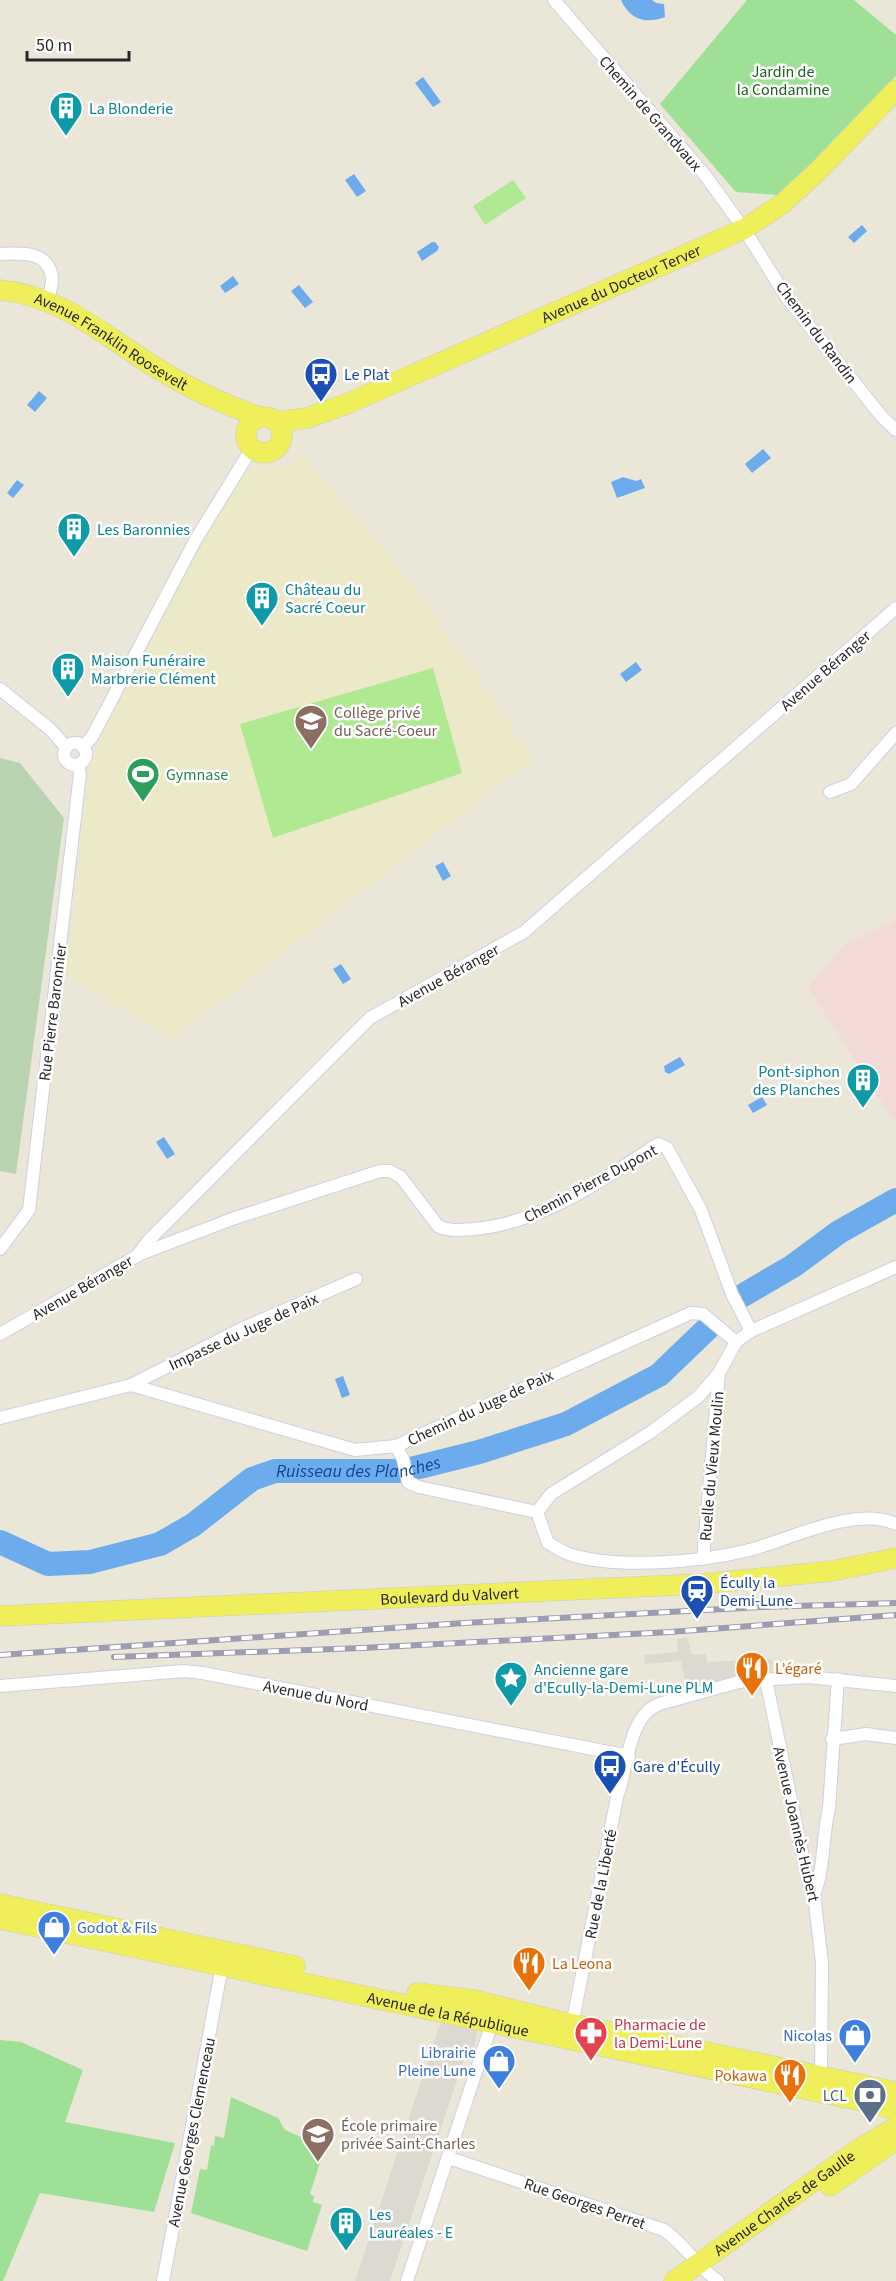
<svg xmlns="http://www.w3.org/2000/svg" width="896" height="2281" font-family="'Source Sans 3',sans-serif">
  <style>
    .education { fill: #ece9c8 }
    .medical { fill: #f2dbd6 }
    .green { fill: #9ee196 }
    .cemetery { fill: #bad4b1 }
    .pitch { fill: #afe991 }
    .plaza { fill: #dbd9d0 }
    .water { fill: #6caced }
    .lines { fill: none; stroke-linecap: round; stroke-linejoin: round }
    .river { stroke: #6caced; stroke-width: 24 }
    .street-casing { stroke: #d0cfe1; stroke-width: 14 }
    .primary-casing { stroke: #cbcbcb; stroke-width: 21 }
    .street { stroke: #fff; stroke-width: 12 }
    .primary { stroke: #eeef5a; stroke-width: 20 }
    .rail-casing { stroke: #9e9cb2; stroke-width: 6 }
    .rail { stroke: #fff; stroke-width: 4; stroke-dasharray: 11; stroke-linecap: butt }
    .labels { text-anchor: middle; stroke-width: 5; stroke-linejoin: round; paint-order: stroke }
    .park-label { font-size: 16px; fill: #1a631c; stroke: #fff }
    .culture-label { font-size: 16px; fill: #0d838f; stroke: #fff; text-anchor: start }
    .street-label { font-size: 16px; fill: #282828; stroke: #fff }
    .transit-label { font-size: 16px; fill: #164399; stroke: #fff; text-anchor: start }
    .education-label { font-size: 16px; fill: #785e54; stroke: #fff; text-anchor: start }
    .leisure-label { font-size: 16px; fill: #27864d; stroke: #fff; text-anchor: start }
    .food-label { font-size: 16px; fill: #c56008; stroke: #fff; text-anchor: start }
    .shop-label { font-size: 16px; fill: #366cbe; stroke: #fff; text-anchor: end }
    .health-label { font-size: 16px; fill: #be3a42; stroke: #fff; text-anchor: start }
    .service-label { font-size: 16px; fill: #4e5e75; stroke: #fff; text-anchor: end }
    .water-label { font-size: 18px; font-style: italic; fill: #0e4796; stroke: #fff }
  </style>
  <rect width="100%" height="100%" fill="#eae7d9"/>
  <polygon class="education" points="299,450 405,574 464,656 533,759 173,1039 65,974 91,760 98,741 198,548 248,468 266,465 268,471 299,462 297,455"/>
  <polygon class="medical" points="896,920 896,1124 808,987 845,944"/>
  <g class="green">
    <polygon points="747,0 854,0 896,35 896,76 809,167 777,195 736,192 660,104"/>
    <polygon points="0,2040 21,2042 83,2070 65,2122 175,2143 154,2212 40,2193 3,2281 0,2281"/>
    <polygon points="231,2097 278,2118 285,2130 317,2144 315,2148 324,2150 310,2194 314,2196 313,2202 322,2205 307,2251 191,2213 200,2169 207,2170 211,2145 214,2146 215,2136 224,2138"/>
  </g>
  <polygon class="cemetery" points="0,758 20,763 64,818 16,1174 0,1171"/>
  <g class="pitch">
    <polygon points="513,180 526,198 485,225 473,206"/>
    <polygon points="433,668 462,773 273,838 240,724"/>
  </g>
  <g class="plaza">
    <polygon points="687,1637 692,1655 706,1654 707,1662 772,1659 772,1672 745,1675 695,1687 685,1681 681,1661 645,1664 644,1655 678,1652 677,1639"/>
    <polygon points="446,2018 478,2028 474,2049 468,2047 390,2281 355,2281 439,2027"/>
  </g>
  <g class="water">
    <path d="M621,0H652L656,3L664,4L665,17C645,24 630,20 621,0Z"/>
    <polygon points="423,77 441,102 433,107 415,83"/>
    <polygon points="354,174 366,191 357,197 345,180"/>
    <polygon points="862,225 867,231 854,243 848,237"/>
    <polygon points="432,242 435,242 439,247 437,251 422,261 417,252"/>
    <polygon points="233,276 239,284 225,293 220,286"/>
    <polygon points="299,285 313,302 305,308 291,291"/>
    <polygon points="39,391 47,398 35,412 27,405"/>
    <polygon points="763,449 771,458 752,473 745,464"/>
    <polygon points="623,477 636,481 641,479 645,488 617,498 611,482"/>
    <polygon points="17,480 24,485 13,498 7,493"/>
    <polygon points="636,662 642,670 626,682 620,674"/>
    <polygon points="443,862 451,876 443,881 435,866"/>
    <polygon points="341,964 351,979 343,984 333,969"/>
    <polygon points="680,1057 685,1065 669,1074 665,1072 664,1066"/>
    <polygon points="762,1097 767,1105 753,1113 748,1105"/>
    <polygon points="164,1137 175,1154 167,1159 156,1142"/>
    <polygon points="343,1376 350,1395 342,1398 335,1379"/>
  </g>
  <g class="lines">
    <g class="river">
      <polyline points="740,1297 793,1266 839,1232 896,1200"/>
      <path id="s1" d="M0,1542L48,1564L90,1562L160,1544L193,1525L252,1479L275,1471H403L479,1452L566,1424L659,1375L709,1327"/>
    </g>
    <g class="street-casing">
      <g id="street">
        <polyline points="554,0 705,175 744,229 787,298 882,417 896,430"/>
        <path d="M0,254C20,253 48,250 52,277C53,284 49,293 48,301"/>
        <polyline points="0,689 50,729 66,747"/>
        <circle cx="75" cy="754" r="11"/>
        <polyline points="83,747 92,737 196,539 252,448"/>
        <polyline points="830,792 851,784 896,733"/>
        <polyline points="0,1249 29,1210 80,774 78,765"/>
        <path d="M138,1255L232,1219L380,1171H390L401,1177L438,1226C449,1232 462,1230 474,1229C542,1223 603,1180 658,1144L667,1148L701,1210L732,1294L751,1331"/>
        <path d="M896,1267L751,1331L736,1342L719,1373L698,1397L651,1432L551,1494L537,1512L548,1543C556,1547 564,1553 572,1555C617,1569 700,1562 745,1551C788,1541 853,1505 896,1524"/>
        <polyline points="0,1334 137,1256 149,1240 370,1018 524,932 896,608"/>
        <polyline points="131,1385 241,1329 356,1279"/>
        <polyline points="0,1418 131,1385 355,1450 396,1446 691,1313 703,1314 736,1342"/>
        <polyline points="396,1446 403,1459 408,1482 419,1487 537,1512"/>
        <polyline points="703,1559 719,1373"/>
        <polyline points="766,1680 808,1881 814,1895 822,1963 821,2077"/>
        <polyline points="0,1686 184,1671 203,1673 629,1756"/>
        <polyline points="832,1739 866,1734 896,1738"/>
        <path d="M814,1895C825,1867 822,1837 829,1808L838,1679"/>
        <path d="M571,2030L617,1797C628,1769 627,1717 659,1704L739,1682L757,1680L808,1677L896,1686"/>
        <path d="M449,2158L664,2230C685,2245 698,2267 718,2281"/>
        <polyline points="163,2281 223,1961"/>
        <polyline points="407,2281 494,2017"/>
      </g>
    </g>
    <g class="primary-casing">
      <g id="primary">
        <path id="s2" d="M0,290C65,296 109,340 163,372C194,391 226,405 260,417"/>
        <circle cx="264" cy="435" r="18"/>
        <path id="s3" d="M277,422L307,418L349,403L744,229L782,204L819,170L896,90"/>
        <path id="s4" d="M0,1616L701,1584L832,1571L896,1558"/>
        <polyline points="0,1904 295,1966"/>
        <path id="s5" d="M0,1919L871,2103L896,2110"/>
        <polyline points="417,1993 474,2000 558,2021 896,2092"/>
        <polyline points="830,2186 896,2140"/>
        <path id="s6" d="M674,2281L859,2149L896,2127"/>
      </g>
    </g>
    <use href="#street" class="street"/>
    <use href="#primary" class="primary"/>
    <g class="rail-casing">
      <g id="rail">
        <polyline points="0,1655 464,1623 761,1607 896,1603"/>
        <polyline points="114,1657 362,1648 670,1632 896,1615"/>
      </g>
    </g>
    <use href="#rail" class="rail"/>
  </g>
  <defs>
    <g id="building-pin" transform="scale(1.725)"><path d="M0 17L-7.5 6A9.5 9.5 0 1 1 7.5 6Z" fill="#0f9aa8" stroke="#fff"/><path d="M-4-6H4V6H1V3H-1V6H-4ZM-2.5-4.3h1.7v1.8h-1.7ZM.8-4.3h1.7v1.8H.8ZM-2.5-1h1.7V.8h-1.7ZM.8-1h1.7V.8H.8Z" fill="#fff"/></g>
    <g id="bus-pin" transform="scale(1.725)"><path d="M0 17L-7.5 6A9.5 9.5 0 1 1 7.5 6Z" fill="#1a4fb4" stroke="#fff"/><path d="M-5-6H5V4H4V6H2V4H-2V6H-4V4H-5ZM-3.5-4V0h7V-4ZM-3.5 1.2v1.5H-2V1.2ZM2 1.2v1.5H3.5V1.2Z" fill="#fff"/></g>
    <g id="school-pin" transform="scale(1.725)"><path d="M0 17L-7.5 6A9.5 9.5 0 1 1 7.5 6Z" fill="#8d6e63" stroke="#fff"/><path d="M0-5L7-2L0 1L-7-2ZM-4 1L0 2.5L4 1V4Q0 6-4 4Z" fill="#fff"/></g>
    <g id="stadium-pin" transform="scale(1.725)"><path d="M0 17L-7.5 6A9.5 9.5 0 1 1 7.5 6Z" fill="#2e9e5b" stroke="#fff"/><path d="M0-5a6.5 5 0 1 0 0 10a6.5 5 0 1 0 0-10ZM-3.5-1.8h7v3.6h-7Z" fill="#fff"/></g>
    <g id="station-pin" transform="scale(1.725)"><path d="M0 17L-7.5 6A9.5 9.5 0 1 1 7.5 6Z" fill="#1a4fb4" stroke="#fff"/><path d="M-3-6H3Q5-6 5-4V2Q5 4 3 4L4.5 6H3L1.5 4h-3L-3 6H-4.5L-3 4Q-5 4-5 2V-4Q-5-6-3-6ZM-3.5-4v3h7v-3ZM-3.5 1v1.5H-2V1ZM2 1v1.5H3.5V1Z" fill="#fff"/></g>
    <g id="restaurant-pin" transform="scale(1.725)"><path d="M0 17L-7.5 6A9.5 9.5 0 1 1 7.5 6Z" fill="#e8710a" stroke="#fff"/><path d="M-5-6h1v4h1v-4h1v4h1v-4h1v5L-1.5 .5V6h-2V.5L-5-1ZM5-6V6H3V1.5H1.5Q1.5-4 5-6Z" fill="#fff"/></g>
    <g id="sight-pin" transform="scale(1.725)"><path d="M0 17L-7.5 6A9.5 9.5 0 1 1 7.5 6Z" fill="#0f9aa8" stroke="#fff"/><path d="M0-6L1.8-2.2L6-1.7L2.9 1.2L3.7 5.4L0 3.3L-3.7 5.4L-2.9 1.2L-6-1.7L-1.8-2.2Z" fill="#fff"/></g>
    <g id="shop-pin" transform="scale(1.725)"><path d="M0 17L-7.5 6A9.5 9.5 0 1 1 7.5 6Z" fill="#3f7fe0" stroke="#fff"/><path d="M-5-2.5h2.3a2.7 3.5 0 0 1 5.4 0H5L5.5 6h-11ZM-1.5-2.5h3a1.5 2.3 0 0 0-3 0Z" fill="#fff"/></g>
    <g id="pharmacy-pin" transform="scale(1.725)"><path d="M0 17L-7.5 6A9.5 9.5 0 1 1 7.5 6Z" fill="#e0444e" stroke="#fff"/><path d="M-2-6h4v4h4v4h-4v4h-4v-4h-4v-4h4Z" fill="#fff"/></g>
    <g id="bank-pin" transform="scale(1.725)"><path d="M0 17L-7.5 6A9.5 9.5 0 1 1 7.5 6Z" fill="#5c6f8a" stroke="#fff"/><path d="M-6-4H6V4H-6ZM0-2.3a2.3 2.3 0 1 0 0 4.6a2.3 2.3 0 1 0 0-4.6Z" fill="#fff"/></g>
  </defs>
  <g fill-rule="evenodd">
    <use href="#building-pin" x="66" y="108"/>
    <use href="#bus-pin" x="321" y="374"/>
    <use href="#building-pin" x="74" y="529"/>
    <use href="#building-pin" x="262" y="598"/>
    <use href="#building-pin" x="68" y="669"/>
    <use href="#school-pin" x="311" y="721"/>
    <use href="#stadium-pin" x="143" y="774"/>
    <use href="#building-pin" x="863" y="1080"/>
    <use href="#station-pin" x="697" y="1591"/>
    <use href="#restaurant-pin" x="752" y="1668"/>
    <use href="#sight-pin" x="511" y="1678"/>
    <use href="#bus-pin" x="610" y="1766"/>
    <use href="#shop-pin" x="54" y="1927"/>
    <use href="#restaurant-pin" x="529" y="1963"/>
    <use href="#pharmacy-pin" x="591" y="2033"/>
    <use href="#shop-pin" x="855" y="2035"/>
    <use href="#shop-pin" x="499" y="2061"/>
    <use href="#restaurant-pin" x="790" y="2075"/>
    <use href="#bank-pin" x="870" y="2095"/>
    <use href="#school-pin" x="318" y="2134"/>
    <use href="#building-pin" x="346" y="2223"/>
  </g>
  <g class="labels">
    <g class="park-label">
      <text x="783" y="77">Jardin de<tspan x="783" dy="18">la Condamine</tspan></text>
    </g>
    <g class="culture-label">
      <text x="89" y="114">La Blonderie</text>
      <text x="97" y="535">Les Baronnies</text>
      <text x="285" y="595">Château du<tspan x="285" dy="18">Sacré Coeur</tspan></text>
      <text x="91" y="666">Maison Funéraire<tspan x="91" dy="18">Marbrerie Clément</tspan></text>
      <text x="840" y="1077" text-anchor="end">Pont-siphon<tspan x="840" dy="18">des Planches</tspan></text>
      <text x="534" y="1675">Ancienne gare<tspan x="534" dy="18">d'Ecully-la-Demi-Lune PLM</tspan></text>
      <text x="369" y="2220">Les<tspan x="369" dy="18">Lauréales - E</tspan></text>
    </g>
    <g class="street-label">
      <text transform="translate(651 113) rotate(49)" y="6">Chemin de Grandvaux</text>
      <text dy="6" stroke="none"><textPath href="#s3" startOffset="372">Avenue du Docteur Terver</textPath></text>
      <text transform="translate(817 332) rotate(53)" y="6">Chemin du Randin</text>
      <text dy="6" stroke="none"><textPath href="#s2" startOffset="124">Avenue Franklin Roosevelt</textPath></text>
      <text transform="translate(825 670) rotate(-41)" y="6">Avenue Béranger</text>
      <text transform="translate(448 975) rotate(-29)" y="6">Avenue Béranger</text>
      <text transform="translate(52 1012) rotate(-83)" y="6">Rue Pierre Baronnier</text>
      <text transform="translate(590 1183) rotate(-28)" y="6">Chemin Pierre Dupont</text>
      <text transform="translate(82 1287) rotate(-30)" y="6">Avenue Béranger</text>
      <text transform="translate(243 1331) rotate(-25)" y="6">Impasse du Juge de Paix</text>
      <text transform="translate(480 1407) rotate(-25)" y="6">Chemin du Juge de Paix</text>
      <text transform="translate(711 1466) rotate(-85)" y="6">Ruelle du Vieux Moulin</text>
      <text dy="6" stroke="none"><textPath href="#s4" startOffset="450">Boulevard du Valvert</textPath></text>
      <text transform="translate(316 1695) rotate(11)" y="6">Avenue du Nord</text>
      <text transform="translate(797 1824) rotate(77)" y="6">Avenue Joannès Hubert</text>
      <text transform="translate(600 1884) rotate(-79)" y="6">Rue de la Liberté</text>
      <text dy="6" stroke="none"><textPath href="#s5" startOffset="458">Avenue de la République</textPath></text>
      <text transform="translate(191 2132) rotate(-79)" y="6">Avenue Georges Clemenceau</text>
      <text dy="6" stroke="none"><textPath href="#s6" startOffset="135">Avenue Charles de Gaulle</textPath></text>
      <text transform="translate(585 2203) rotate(19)" y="6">Rue Georges Perret</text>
    </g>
    <g class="transit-label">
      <text x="344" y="380">Le Plat</text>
      <text x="720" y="1588">Écully la<tspan x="720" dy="18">Demi-Lune</tspan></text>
      <text x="633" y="1772">Gare d'Écully</text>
    </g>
    <g class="education-label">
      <text x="334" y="718">Collège privé<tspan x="334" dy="18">du Sacré-Coeur</tspan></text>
      <text x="341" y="2131">École primaire<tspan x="341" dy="18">privée Saint-Charles</tspan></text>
    </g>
    <g class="leisure-label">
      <text x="166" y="780">Gymnase</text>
    </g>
    <g class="food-label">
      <text x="775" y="1674">L’égaré</text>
      <text x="552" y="1969">La Leona</text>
      <text x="767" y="2081" text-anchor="end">Pokawa</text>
    </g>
    <g class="shop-label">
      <text x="77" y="1933" text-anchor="start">Godot &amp; Fils</text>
      <text x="832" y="2041">Nicolas</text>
      <text x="476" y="2058">Librairie<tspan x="476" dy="18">Pleine Lune</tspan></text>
    </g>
    <g class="health-label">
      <text x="614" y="2030">Pharmacie de<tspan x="614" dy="18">la Demi-Lune</tspan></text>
    </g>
    <g class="service-label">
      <text x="847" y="2101">LCL</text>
    </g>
    <g class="water-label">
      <text dy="6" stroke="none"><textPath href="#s1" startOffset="388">Ruisseau des Planches</textPath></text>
    </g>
  </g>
  <path d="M27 51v9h102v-9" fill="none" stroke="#282828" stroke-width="3"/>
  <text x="36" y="51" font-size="18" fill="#282828" stroke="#ffffff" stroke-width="4.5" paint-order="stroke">50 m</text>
</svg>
